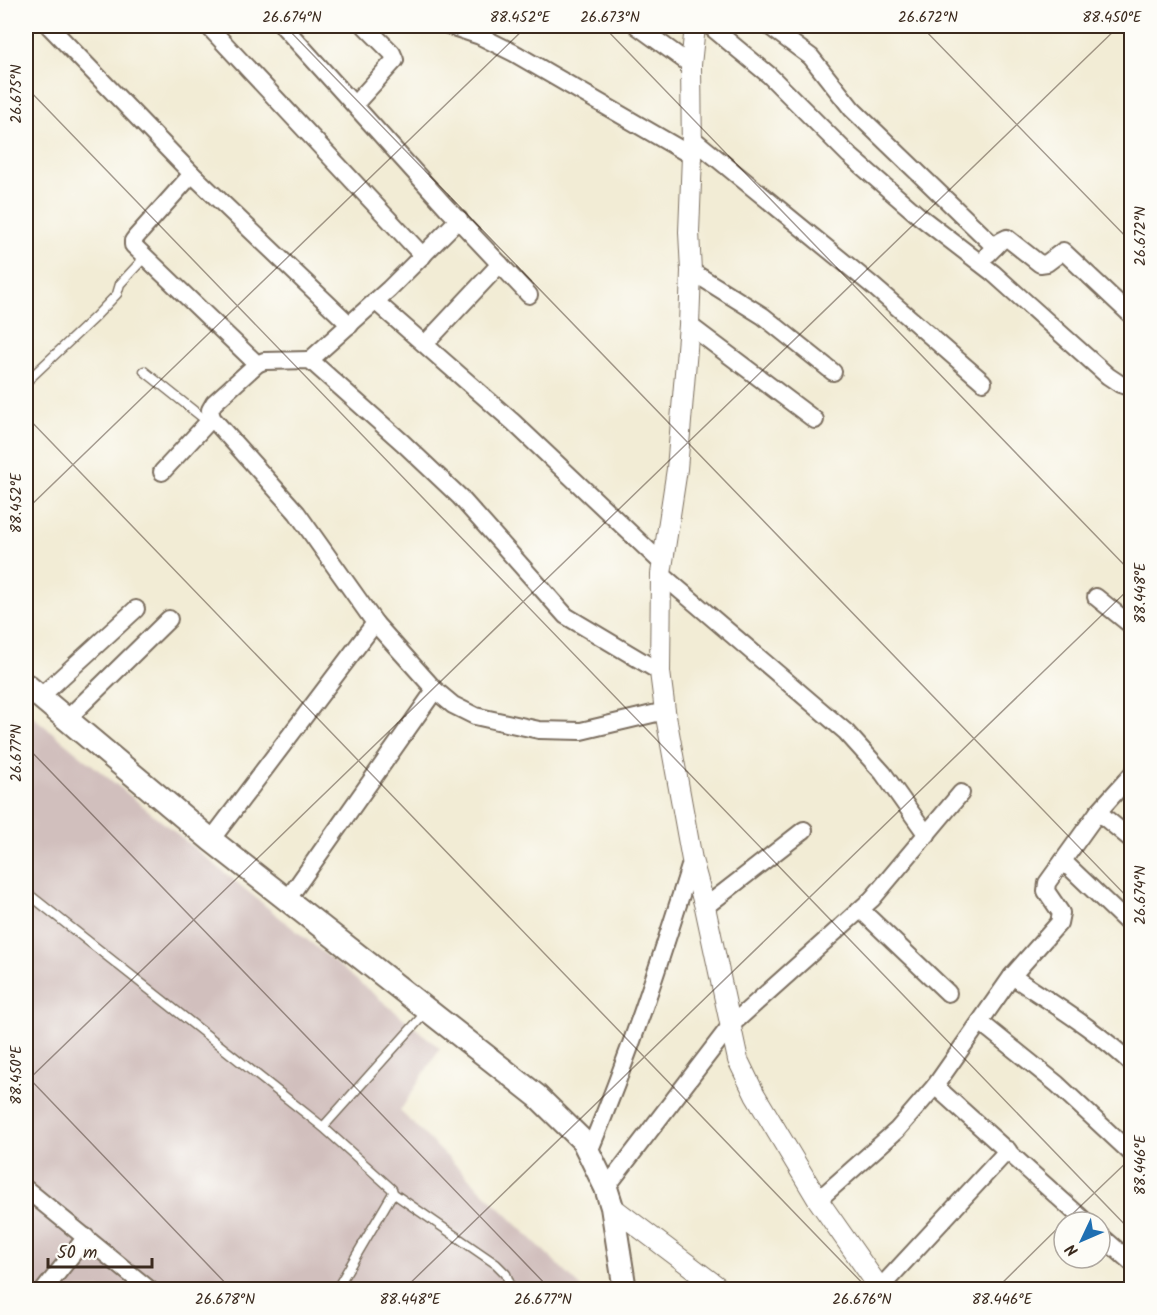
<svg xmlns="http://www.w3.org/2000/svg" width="1157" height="1315" font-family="Kalam,sans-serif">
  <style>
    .industrial { fill: #d1bfbd }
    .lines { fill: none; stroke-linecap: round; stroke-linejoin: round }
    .service-casing { stroke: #7b6e5e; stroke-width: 11 }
    .minor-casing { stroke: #7b6e5e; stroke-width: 20 }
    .tertiary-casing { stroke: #7b6e5e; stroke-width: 22 }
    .secondary-casing { stroke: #7b6e5e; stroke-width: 26 }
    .service { stroke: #fff; stroke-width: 8 }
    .minor { stroke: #fff; stroke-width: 16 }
    .tertiary { stroke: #fff; stroke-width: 20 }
    .secondary { stroke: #fff; stroke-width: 22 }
    .ticks { fill: none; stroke: #3b2a1e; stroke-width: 1.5; stroke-opacity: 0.45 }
    .neatline { fill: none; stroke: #3b2a1e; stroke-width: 2 }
    .ticks-label { font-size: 15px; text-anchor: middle; fill: #3b2a1e }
  </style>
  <rect width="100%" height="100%" fill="#fdfcf7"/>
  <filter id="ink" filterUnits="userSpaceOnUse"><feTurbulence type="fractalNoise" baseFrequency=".0167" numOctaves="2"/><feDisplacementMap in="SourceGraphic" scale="12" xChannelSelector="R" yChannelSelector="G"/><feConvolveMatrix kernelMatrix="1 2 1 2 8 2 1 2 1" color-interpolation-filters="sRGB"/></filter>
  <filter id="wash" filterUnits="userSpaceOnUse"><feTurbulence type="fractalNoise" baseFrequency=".008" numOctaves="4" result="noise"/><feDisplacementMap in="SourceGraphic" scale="24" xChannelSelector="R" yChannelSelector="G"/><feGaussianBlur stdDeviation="1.35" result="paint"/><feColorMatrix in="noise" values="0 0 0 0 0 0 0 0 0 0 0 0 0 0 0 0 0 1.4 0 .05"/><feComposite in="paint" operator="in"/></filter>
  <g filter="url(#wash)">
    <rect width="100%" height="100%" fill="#f2ecd5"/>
    <polygon class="industrial" points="26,711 440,1048 400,1111 583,1289 26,1289"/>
  </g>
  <g filter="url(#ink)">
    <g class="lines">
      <g class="service-casing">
        <g id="service">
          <polyline points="144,371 208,422"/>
          <polyline points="26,382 95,317 117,294 120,284 145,257"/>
          <polyline points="26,892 323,1127 392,1189 393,1193 336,1290"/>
          <polyline points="323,1127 427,1011"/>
          <polyline points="393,1193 496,1264 506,1274 512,1290"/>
        </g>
      </g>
      <g class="minor-casing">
        <g id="minor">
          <polyline points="49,26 192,174 350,325"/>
          <polyline points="208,26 423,256"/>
          <polyline points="283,26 447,208 529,295"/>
          <polyline points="450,26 480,36 514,53 692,156"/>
          <polyline points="637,26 691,65"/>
          <polyline points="710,26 769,75 849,155 919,216 993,273 1108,376 1120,384 1132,388"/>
          <polyline points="769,26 811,57 852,109 995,247"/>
          <polyline points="355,104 395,60 392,53 365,26"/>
          <polyline points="692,138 873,286 983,382"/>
          <polyline points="192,174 136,237 133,241 133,245 257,364"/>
          <polyline points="988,254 1001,241 1007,238 1040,264 1047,263 1063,251 1132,316"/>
          <polyline points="691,271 763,316 833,372"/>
          <polyline points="375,301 513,422 663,564"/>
          <polyline points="689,325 815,420"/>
          <polyline points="425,344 500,264"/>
          <polyline points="310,360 389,289 459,219"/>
          <polyline points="162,472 212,418"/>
          <polyline points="661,574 846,732 883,773 927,835"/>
          <polyline points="1096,597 1132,626"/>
          <polyline points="660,672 566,616 460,497 403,443 310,360 264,361 257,364 214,403 210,410 212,418 297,513 375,623 435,690 453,705 475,716 539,730 581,731 665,711"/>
          <polyline points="40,697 136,609"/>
          <polyline points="67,719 169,619"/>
          <polyline points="1098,812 1132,840"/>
          <polyline points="211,840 375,623"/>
          <polyline points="1063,861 1132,927"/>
          <polyline points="287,900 435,690"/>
          <polyline points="705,907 804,830"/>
          <polyline points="861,910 948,993"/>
          <path d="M1012,976C1053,1004 1095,1029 1132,1064"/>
          <polyline points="980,1022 1057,1084 1132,1154"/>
          <polyline points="935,1086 1086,1222"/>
          <path d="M589,1152C629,1057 661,959 692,860"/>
          <polyline points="606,1188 730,1026 872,899 961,793"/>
          <polyline points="26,1189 150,1290"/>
          <polyline points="818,1200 897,1130 935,1086 1012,976 1059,923 1061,913 1046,891 1047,883 1098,812 1132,774"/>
          <polyline points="1100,1235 1132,1263"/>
          <polyline points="880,1288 1008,1150"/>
          <polyline points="44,1290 86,1237"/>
        </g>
      </g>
      <g class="tertiary-casing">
        <g id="tertiary">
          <polyline points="695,26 691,65 692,156 689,232 691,271 689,325 677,469 661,574 660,672 665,711 692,860 705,907 738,1060 755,1095 818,1200 881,1290"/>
          <polyline points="612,1207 722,1290"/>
        </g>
      </g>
      <g class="secondary-casing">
        <polyline id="secondary" points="26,685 211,840 537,1096 583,1141 606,1188 612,1207 625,1290"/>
      </g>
      <use href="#service" class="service"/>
      <use href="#minor" class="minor"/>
      <use href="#tertiary" class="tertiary"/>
      <use href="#secondary" class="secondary"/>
    </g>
  </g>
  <path class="ticks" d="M285,26L1132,902M603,26L1132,573M921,26L1132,243M26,87L1132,1232M26,416L869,1290M26,510L527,26M26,746L551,1290M26,1075L232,1290M26,1082L1119,26M1064,1222L1132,1157M403,1290L1132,586M995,1290L1064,1222"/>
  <rect width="1157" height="1315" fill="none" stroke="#fdfcf7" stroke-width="66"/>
  <g transform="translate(1082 1240) rotate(226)"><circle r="28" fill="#fdfcf7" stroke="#afa8a0" stroke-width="1.5"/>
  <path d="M0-4.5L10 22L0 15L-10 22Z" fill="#1f6fb2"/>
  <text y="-9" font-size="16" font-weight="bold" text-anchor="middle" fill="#3b2a1e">N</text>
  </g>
  <path d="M48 1258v9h104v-9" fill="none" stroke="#3b2a1e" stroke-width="3"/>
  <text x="57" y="1258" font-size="18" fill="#3b2a1e" stroke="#fdfcf7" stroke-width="4.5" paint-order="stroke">50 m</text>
  <rect x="33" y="33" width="1091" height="1249" class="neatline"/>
  <g class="ticks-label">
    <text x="292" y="22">26.674°N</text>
    <text x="520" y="22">88.452°E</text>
    <text x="610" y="22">26.673°N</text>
    <text x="928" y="22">26.672°N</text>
    <text x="1112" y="22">88.450°E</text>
    <text transform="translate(16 94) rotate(-90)" y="5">26.675°N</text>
    <text transform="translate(1140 236) rotate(-90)" y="5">26.672°N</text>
    <text transform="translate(16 503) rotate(-90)" y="5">88.452°E</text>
    <text transform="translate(1140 593) rotate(-90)" y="5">88.448°E</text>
    <text transform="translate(16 753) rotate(-90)" y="5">26.677°N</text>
    <text transform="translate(1140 895) rotate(-90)" y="5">26.674°N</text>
    <text transform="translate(16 1075) rotate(-90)" y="5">88.450°E</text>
    <text transform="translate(1140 1165) rotate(-90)" y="5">88.446°E</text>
    <text x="225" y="1304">26.678°N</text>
    <text x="410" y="1304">88.448°E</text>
    <text x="543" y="1304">26.677°N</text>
    <text x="862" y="1304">26.676°N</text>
    <text x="1002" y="1304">88.446°E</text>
  </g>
</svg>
